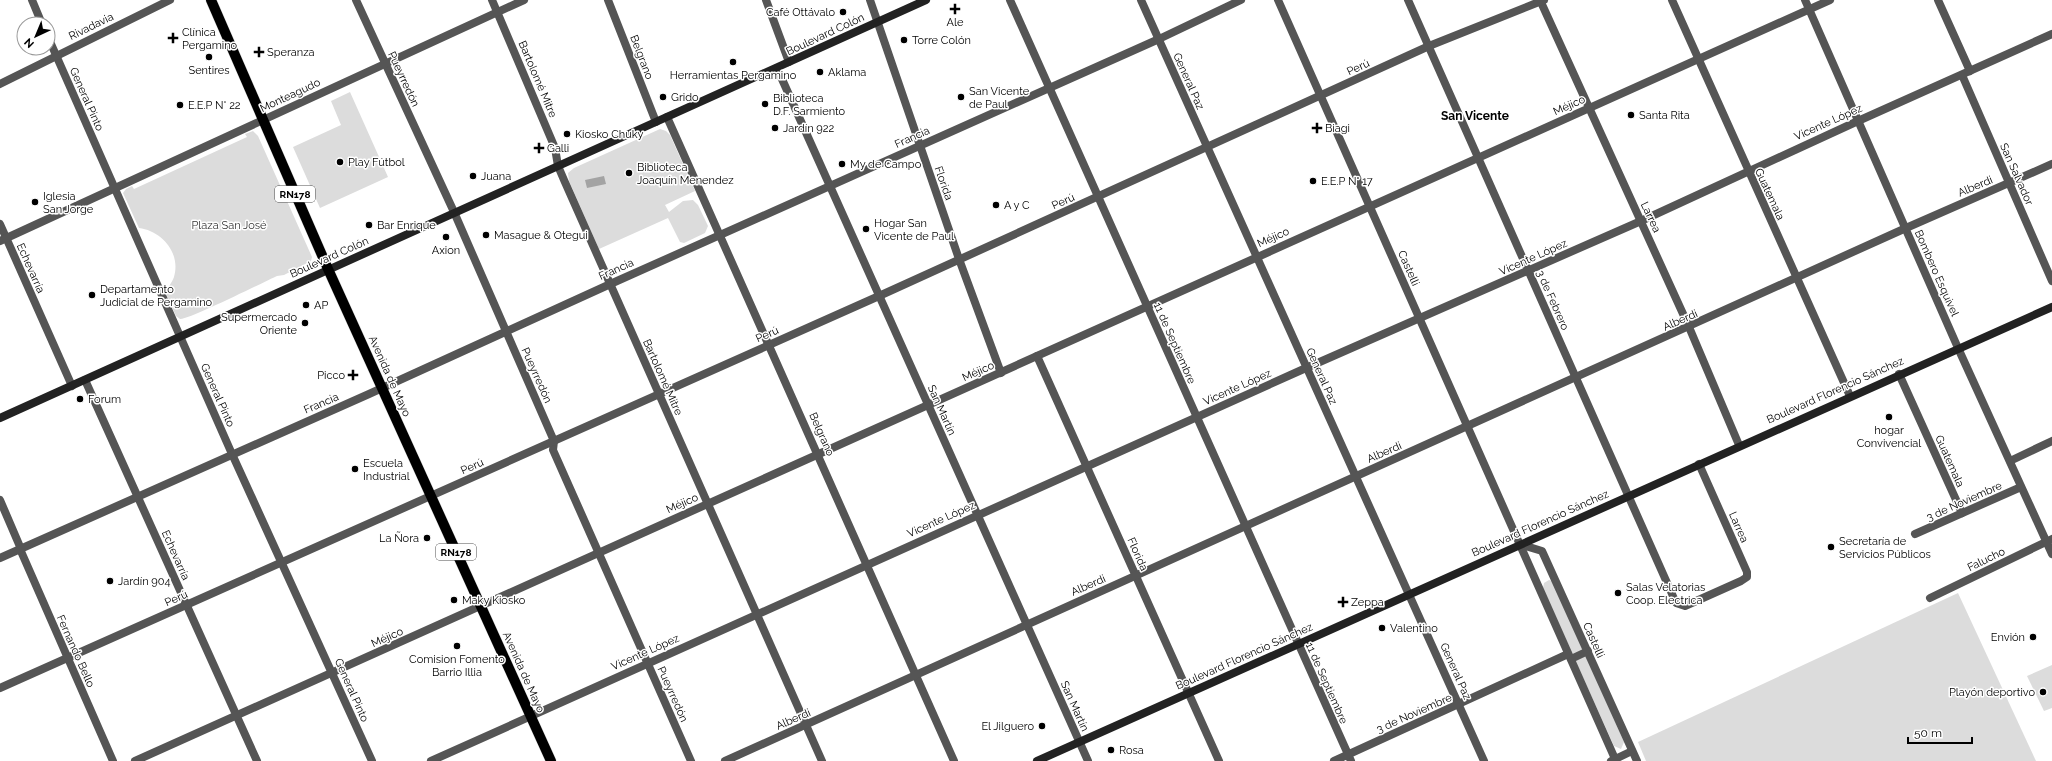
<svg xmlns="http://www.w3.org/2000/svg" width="2052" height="761" font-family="Raleway,sans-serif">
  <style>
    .green { fill: #dcdcdc }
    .water { fill: #a3a3a3 }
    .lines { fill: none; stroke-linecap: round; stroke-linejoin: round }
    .primary-casing { stroke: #dbdbdb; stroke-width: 11 }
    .minor { stroke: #555; stroke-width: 8 }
    .tertiary { stroke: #555; stroke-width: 8 }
    .secondary { stroke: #222; stroke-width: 8 }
    .primary { stroke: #000; stroke-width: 10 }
    .poi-dot { fill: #000; stroke: #fff; stroke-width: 1.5 }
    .labels { text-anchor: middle; stroke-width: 3; stroke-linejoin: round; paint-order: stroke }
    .shield { fill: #fff; stroke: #4c4c4c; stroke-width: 1 }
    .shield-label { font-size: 10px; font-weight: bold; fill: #000 }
    .poi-label { font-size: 11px; fill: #000; stroke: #fff; text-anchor: start }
    .street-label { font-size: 11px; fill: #000; stroke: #fff }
    .park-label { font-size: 11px; fill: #333; stroke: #fff }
    .neighbourhood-label { font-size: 12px; font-weight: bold; fill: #000; stroke: #fff }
  </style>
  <rect width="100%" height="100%" fill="#fff"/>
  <g class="green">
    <polygon points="350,92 388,177 320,208 293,147 341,125 331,101"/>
    <polygon points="660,129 666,131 670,135 695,191 665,205 669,212 683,201 693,200 698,205 708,226 705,233 684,243 680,242 668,218 599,249 569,181 568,173 574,168"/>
    <path d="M253,131L258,136L312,257L311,261L284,275L277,276C264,282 186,321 180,319L176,316L166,294C166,289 172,283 174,277C181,253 162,231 139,228L123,193L126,189L132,186L134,189L247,137L245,134Z"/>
    <polygon points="1549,580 1552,581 1583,650 1573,655 1543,588 1544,583"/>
    <polygon points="1958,593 2036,761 1646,761 1638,742"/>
    <polygon points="1586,656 1624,742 1621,749 1614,746 1575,660"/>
    <polygon points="2052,665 2052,708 2044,711 2027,676"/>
  </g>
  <polygon class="water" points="604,176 606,184 587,188 585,180"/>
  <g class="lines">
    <g class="primary-casing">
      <polyline id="primary" points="211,0 328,269 551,761"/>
    </g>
    <g class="minor">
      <polyline points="32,0 42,24"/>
      <polyline points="356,0 454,212 554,441 553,450 691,761"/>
      <polyline points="492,0 555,148 558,166 564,180 822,761"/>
      <polyline points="608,0 656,122"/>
      <polyline points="766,0 789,62"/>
      <polyline points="870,0 959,259 1001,373"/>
      <polyline points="1010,0 1351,761"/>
      <polyline points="1141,0 1484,761"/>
      <polyline points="1278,0 1616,761"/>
      <polyline points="1408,0 1676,603 1685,606 1741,581 1747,577 1747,572 1699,464"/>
      <polyline points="1540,0 1689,327 1739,445"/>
      <polyline points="1672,0 1850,396"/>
      <polyline points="1805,0 1958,348"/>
      <polyline points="1938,0 1970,71"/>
      <polyline points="48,37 232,454 372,761"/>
      <polyline points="777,68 1088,761"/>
      <polyline points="1962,75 2052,281"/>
      <polyline points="0,84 170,0"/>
      <polyline points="667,117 954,761"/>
      <polyline points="0,224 72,386"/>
      <polyline points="0,241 524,0"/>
      <polyline points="1037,356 1219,761"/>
      <polyline points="1899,374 1962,513"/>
      <polyline points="85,380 257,761"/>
      <polyline points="2010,461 2052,441"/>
      <polyline points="0,500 21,549"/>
      <polyline points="1915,534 2021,487"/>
      <polyline points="1519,544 1542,551 1637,761"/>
      <polyline points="20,549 113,761"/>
      <polyline points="0,558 369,394 617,281 1159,39 1241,0"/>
      <polyline points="1930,598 2052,539"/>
      <polyline points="1571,659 1588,651"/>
      <polyline points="0,688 879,296 1429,46 1544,0"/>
      <polyline points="135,761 1830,0"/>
      <polyline points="431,761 1306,368 1641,221 1858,121 2052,34"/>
      <polyline points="725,761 1906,228 2052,164"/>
      <polyline points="1334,761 1568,654"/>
      <polyline points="1611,761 1632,751"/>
    </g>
    <polyline class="tertiary" points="1958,348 2052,554"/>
    <g class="secondary">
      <polyline points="0,418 926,0"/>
      <polyline points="1037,761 2052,307"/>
    </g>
    <use href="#primary" class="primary"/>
  </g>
  <g class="poi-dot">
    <path d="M953 3h4v4h4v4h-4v4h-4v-4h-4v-4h4z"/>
    <circle cx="843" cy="12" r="4"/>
    <path d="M171 32h4v4h4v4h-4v4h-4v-4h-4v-4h4z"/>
    <circle cx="904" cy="40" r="4"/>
    <path d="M257 46h4v4h4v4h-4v4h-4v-4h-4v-4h4z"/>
    <circle cx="209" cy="57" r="4"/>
    <circle cx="733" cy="62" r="4"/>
    <circle cx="820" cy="72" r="4"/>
    <circle cx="663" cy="97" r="4"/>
    <circle cx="961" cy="97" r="4"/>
    <circle cx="765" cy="104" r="4"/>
    <circle cx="180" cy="105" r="4"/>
    <circle cx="1631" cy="115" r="4"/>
    <circle cx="775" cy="128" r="4"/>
    <path d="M1315 122h4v4h4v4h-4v4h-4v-4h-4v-4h4z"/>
    <circle cx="567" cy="134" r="4"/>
    <path d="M537 142h4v4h4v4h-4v4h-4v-4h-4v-4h4z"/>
    <circle cx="340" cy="162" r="4"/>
    <circle cx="842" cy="164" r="4"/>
    <circle cx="629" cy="173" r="4"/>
    <circle cx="473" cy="176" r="4"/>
    <circle cx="1313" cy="181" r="4"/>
    <circle cx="35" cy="202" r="4"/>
    <circle cx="996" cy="205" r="4"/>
    <circle cx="369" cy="225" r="4"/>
    <circle cx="866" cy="229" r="4"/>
    <circle cx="486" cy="235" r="4"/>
    <circle cx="446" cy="237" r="4"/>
    <circle cx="92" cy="295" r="4"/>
    <circle cx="306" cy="305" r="4"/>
    <circle cx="305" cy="323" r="4"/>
    <path d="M351 369h4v4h4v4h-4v4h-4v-4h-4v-4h4z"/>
    <circle cx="80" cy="399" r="4"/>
    <circle cx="1889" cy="417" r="4"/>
    <circle cx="355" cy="469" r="4"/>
    <circle cx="427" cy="538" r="4"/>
    <circle cx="1831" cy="547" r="4"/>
    <circle cx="110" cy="581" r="4"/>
    <circle cx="1618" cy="593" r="4"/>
    <circle cx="454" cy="600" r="4"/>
    <path d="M1341 596h4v4h4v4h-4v4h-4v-4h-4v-4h4z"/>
    <circle cx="1382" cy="628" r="4"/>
    <circle cx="2033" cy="637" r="4"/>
    <circle cx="457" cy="646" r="4"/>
    <circle cx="2043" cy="692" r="4"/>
    <circle cx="1042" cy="726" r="4"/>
    <circle cx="1111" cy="750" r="4"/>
  </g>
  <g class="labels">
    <g class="shield">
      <rect x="275" y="186" width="40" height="16" rx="3"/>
      <rect x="436" y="544" width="40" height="16" rx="3"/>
    </g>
    <g class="shield-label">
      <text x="295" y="198">RN178</text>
      <text x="456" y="556">RN178</text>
    </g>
    <g class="poi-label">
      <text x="835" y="16" text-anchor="end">Café Ottávalo</text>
      <text x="955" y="26" text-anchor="middle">Ale</text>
      <text x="182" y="36">Clínica<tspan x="182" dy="13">Pergamino</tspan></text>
      <text x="912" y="44">Torre Colón</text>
      <text x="267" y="56">Speranza</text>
      <text x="209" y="74" text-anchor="middle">Sentires</text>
      <text x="828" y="76">Aklama</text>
      <text x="733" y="79" text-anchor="middle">Herramientas Pergamino</text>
      <text x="969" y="95">San Vicente<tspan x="969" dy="13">de Paul</tspan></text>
      <text x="671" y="101">Grido</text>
      <text x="773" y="102">Biblioteca<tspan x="773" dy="13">D.F. Sarmiento</tspan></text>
      <text x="188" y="109">E.E.P N° 22</text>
      <text x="1639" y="119">Santa Rita</text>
      <text x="783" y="132">Jardín 922</text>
      <text x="1325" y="132">Biagi</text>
      <text x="575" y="138">Kiosko Chuky</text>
      <text x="547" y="152">Galli</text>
      <text x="348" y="166">Play Fútbol</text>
      <text x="850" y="168">My de Campo</text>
      <text x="637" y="171">Biblioteca<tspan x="637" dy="13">Joaquín Menendez</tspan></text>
      <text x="481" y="180">Juana</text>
      <text x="1321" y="185">E.E.P N° 17</text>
      <text x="43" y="200">Iglesia<tspan x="43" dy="13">San Jorge</tspan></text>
      <text x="1004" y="209">A y C</text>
      <text x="874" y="227">Hogar San<tspan x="874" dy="13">Vicente de Paul</tspan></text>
      <text x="377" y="229">Bar Enrique</text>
      <text x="494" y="239">Masague &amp; Otegui</text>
      <text x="446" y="254" text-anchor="middle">Axion</text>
      <text x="100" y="293">Departamento<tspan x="100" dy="13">Judicial de Pergamino</tspan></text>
      <text x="314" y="309">AP</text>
      <text x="297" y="321" text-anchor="end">Supermercado<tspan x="297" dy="13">Oriente</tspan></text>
      <text x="345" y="379" text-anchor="end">Picco</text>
      <text x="88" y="403">Forum</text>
      <text x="1889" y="434" text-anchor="middle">hogar<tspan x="1889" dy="13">Convivencial</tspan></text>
      <text x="363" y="467">Escuela<tspan x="363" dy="13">Industrial</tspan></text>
      <text x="419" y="542" text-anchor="end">La Ñora</text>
      <text x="1839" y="545">Secretaría de<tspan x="1839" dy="13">Servicios Públicos</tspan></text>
      <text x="118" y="585">Jardín 904</text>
      <text x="1626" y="591">Salas Velatorias<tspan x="1626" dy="13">Coop. Electrica</tspan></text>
      <text x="462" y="604">Maky Kiosko</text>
      <text x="1351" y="606">Zeppa</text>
      <text x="1390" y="632">Valentino</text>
      <text x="2025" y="641" text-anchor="end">Envión</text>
      <text x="457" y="663" text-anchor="middle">Comision Fomento<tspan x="457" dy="13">Barrio Illia</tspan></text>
      <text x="2035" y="696" text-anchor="end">Playón deportivo</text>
      <text x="1034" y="730" text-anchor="end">El Jilguero</text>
      <text x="1119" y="754">Rosa</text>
    </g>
    <g class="street-label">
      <text transform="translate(91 26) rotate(-26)" y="4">Rivadavia</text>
      <text transform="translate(825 34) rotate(-25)" y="4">Boulevard Colón</text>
      <text transform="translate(642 57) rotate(69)" y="4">Belgrano</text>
      <text transform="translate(1358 67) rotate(-25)" y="4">Perú</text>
      <text transform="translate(404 79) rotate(65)" y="4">Pueyrredón</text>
      <text transform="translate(538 79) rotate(67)" y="4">Bartolomé Mitre</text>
      <text transform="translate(1189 81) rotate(66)" y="4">General Paz</text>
      <text transform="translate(290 95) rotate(-25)" y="4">Monteagudo</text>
      <text transform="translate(87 99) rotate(66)" y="4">General Pinto</text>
      <text transform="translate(1569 105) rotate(-24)" y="4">Méjico</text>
      <text transform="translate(1828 122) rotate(-24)" y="4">Vicente López</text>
      <text transform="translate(912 137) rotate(-24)" y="4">Francia</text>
      <text transform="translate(2017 174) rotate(66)" y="4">San Salvador</text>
      <text transform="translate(944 183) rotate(71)" y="4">Florida</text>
      <text transform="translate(1975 186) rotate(-23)" y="4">Alberdi</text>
      <text transform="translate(1770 194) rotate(65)" y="4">Guatemala</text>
      <text transform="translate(1063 201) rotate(-24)" y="4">Perú</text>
      <text transform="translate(1651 217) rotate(65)" y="4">Larrea</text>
      <text transform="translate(1273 237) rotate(-24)" y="4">Méjico</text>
      <text transform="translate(329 257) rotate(-24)" y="4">Boulevard Colón</text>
      <text transform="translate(1533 257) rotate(-24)" y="4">Vicente López</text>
      <text transform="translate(31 268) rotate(66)" y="4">Echevarría</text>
      <text transform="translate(1409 268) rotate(66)" y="4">Castelli</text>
      <text transform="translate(616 269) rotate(-24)" y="4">Francia</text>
      <text transform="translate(1937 273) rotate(66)" y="4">Bombero Esquivel</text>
      <text transform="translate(1553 300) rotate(66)" y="4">3 de Febrero</text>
      <text transform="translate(1680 320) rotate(-24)" y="4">Alberdi</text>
      <text transform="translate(767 334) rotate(-24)" y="4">Perú</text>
      <text transform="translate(1175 343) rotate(66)" y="4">11 de Septiembre</text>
      <text transform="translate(978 371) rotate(-24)" y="4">Méjico</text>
      <text transform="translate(537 375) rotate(66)" y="4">Pueyrredón</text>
      <text transform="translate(390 376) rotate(66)" y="4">Avenida de Mayo</text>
      <text transform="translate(1322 376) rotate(66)" y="4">General Paz</text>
      <text transform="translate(663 377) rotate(66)" y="4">Bartolomé Mitre</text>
      <text transform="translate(1237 387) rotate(-24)" y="4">Vicente López</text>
      <text transform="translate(1835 390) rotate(-24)" y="4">Boulevard Florencio Sánchez</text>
      <text transform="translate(218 395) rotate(66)" y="4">General Pinto</text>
      <text transform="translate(321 403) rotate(-23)" y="4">Francia</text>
      <text transform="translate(942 410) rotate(66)" y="4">San Martín</text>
      <text transform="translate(822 434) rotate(66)" y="4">Belgrano</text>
      <text transform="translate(1384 452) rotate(-24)" y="4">Alberdi</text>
      <text transform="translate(1950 461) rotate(66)" y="4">Guatemala</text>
      <text transform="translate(472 466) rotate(-24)" y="4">Perú</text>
      <text transform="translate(1964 501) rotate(-24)" y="4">3 de Noviembre</text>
      <text transform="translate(682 503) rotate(-24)" y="4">Méjico</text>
      <text transform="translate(941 519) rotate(-24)" y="4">Vicente López</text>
      <text transform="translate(1540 523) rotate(-24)" y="4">Boulevard Florencio Sánchez</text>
      <text transform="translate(1739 527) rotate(66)" y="4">Larrea</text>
      <text transform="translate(1138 554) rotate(66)" y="4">Florida</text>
      <text transform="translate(176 555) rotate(66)" y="4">Echevarría</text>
      <text transform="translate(1986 559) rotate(-26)" y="4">Falucho</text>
      <text transform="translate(1088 585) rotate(-24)" y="4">Alberdi</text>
      <text transform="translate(176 598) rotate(-24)" y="4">Perú</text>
      <text transform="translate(387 637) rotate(-24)" y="4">Méjico</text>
      <text transform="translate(1594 640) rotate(66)" y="4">Castelli</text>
      <text transform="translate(76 651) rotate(66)" y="4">Fernando Bello</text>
      <text transform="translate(645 652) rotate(-24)" y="4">Vicente López</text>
      <text transform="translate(1244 656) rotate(-24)" y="4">Boulevard Florencio Sánchez</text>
      <text transform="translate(1456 671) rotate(66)" y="4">General Paz</text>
      <text transform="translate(524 672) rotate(66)" y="4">Avenida de Mayo</text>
      <text transform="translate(1327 683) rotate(66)" y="4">11 de Septiembre</text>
      <text transform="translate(352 690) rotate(66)" y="4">General Pinto</text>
      <text transform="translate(673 694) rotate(66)" y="4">Pueyrredón</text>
      <text transform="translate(1075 706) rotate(66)" y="4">San Martín</text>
      <text transform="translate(1414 713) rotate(-24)" y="4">3 de Noviembre</text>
      <text transform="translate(793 719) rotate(-24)" y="4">Alberdi</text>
    </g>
    <g class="park-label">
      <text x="229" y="229">Plaza San José</text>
    </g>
    <g class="neighbourhood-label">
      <text x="1475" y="120">San Vicente</text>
    </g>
  </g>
  <g transform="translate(36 36) rotate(224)"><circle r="19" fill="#ffffff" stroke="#999999"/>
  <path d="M0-3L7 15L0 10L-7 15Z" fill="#000000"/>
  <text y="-6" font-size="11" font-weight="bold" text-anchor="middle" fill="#000000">N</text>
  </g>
  <path d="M1908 737v6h64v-6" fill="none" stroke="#000000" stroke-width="2"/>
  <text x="1914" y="737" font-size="12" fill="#000000" stroke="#ffffff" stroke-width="3" paint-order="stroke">50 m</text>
</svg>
